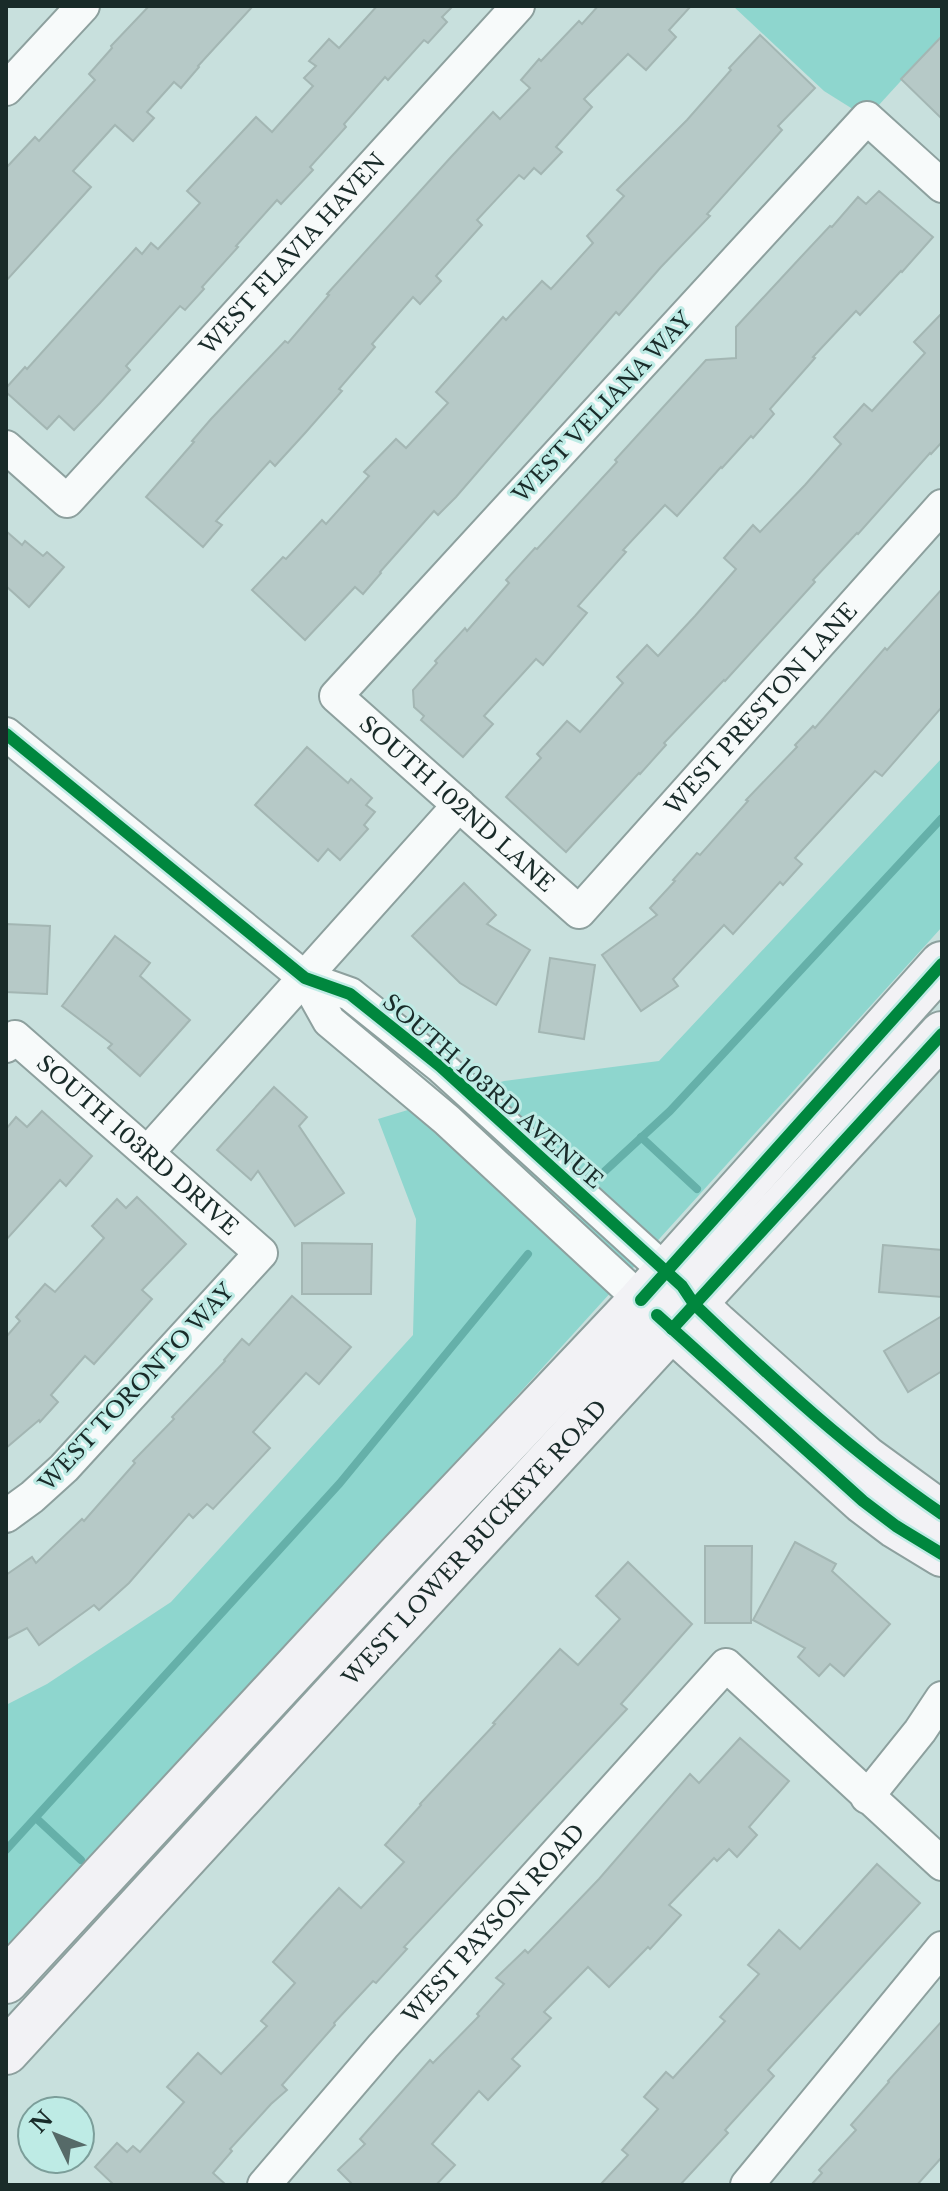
<svg xmlns="http://www.w3.org/2000/svg" width="948" height="2191" font-family="'Libre Baskerville',serif">
  <style>
    .green { fill: #8ed6ce }
    .lines { fill: none; stroke-linecap: round; stroke-linejoin: round }
    .stream { stroke: #65b0a9; stroke-width: 8 }
    .building { fill: #b6c9c7; stroke: #a3b6b3; stroke-width: 2 }
    .street-casing { stroke: #8da09e; stroke-width: 36 }
    .secondary-casing { stroke: #8da09e; stroke-width: 48 }
    .street { stroke: #f7fafa; stroke-width: 32 }
    .secondary { stroke: #f2f2f5; stroke-width: 44 }
    .cycleway-casing { stroke: #beebe5; stroke-width: 17 }
    .cycleway { stroke: #00873e; stroke-width: 12 }
    .labels { text-anchor: middle; stroke-width: 6; stroke-linejoin: round; paint-order: stroke }
    .street-label { font-size: 22px; fill: #192b29; stroke: #beebe5 }
  </style>
  <rect width="100%" height="100%" fill="#c8e0dd"/>
  <g class="green">
    <polygon points="733,6 942,6 942,36 867,118 824,91"/>
    <polygon points="942,758 942,927 409,1515 6,1953 6,1705 47,1684 171,1602 413,1335 416,1219 378,1119 504,1081 659,1061"/>
  </g>
  <g class="lines">
    <g class="stream">
      <polyline points="641,1137 697,1189"/>
      <polyline points="605,1171 670,1111 942,818"/>
      <polyline points="36,1818 81,1860"/>
      <polyline points="6,1850 340,1483 528,1254"/>
    </g>
  </g>
  <g class="building">
    <polygon points="149,6 253,6 198,66 199,67 181,88 174,82 147,112 154,118 133,141 115,125 73,171 91,187 6,281 6,168 35,137 39,141 95,80 89,74 112,48 111,46"/>
    <polygon points="377,6 453,6 442,17 447,22 428,43 424,40 388,80 385,77 344,124 346,127 310,167 313,170 281,204 277,200 236,246 238,247 202,287 204,289 185,310 180,306 126,366 130,370 100,403 74,430 59,416 47,429 6,392 6,388 25,367 27,369 136,248 142,254 151,243 158,249 200,203 187,191 256,117 272,132 313,86 304,78 316,66 309,61 329,39 339,48"/>
    <polygon points="598,6 691,6 669,30 676,37 646,70 628,54 584,99 592,107 556,147 562,152 541,174 534,168 524,179 519,175 477,220 482,225 436,276 441,281 420,304 413,297 372,344 375,347 339,389 342,391 306,432 275,466 270,461 216,521 222,525 203,547 146,497 194,442 192,441 211,419 285,341 288,343 329,295 327,294 451,157 493,112 500,119 530,88 521,80 539,59 541,61 579,21 582,24"/>
    <polygon points="760,35 815,88 778,126 782,130 707,214 710,216 661,267 619,315 616,312 456,497 438,515 434,511 380,572 381,573 363,594 355,587 305,640 252,590 283,557 286,559 322,520 326,524 369,476 364,472 396,439 406,448 448,403 436,392 503,317 506,320 542,281 551,289 593,243 587,236 624,196 617,190 687,120 731,70 729,68"/>
    <polygon points="942,36 942,119 901,79"/>
    <polygon points="879,191 933,237 902,272 901,271 860,315 856,311 813,357 815,358 770,409 774,414 753,438 751,436 722,468 721,467 677,516 665,505 623,550 626,552 578,606 587,613 543,665 536,659 484,716 493,724 463,757 421,720 424,716 414,707 413,690 437,663 435,661 465,628 467,631 509,583 506,580 535,548 537,549 617,462 615,460 706,360 736,358 736,327 800,258 830,226 832,227 858,197 866,204"/>
    <polygon points="942,313 942,442 931,454 930,453 858,534 857,533 813,580 815,582 725,681 724,680 664,743 666,745 640,774 639,773 566,852 506,797 541,758 537,754 567,721 580,732 623,683 617,677 647,645 658,656 695,616 736,569 724,558 753,525 760,532 805,485 841,444 834,437 864,404 872,411 925,353 914,342"/>
    <polygon points="6,531 22,545 25,541 43,556 47,552 64,567 29,607 6,586"/>
    <polygon points="942,589 942,707 882,776 875,771 795,858 802,864 783,885 780,882 733,934 724,925 673,979 678,986 641,1011 602,955 657,915 650,908 675,881 673,880 697,853 700,855 748,801 746,800 797,747 795,745 813,726 815,728 885,648 887,650"/>
    <polygon points="307,747 348,783 351,779 372,798 366,805 375,812 364,825 368,829 340,860 328,849 318,861 255,805"/>
    <polygon points="464,883 496,915 487,924 530,950 496,1005 460,983 412,936"/>
    <polygon points="6,924 50,926 47,994 6,992"/>
    <polygon points="115,936 150,963 140,976 190,1020 140,1076 108,1048 112,1044 62,1006"/>
    <polygon points="550,958 595,965 584,1039 539,1032"/>
    <polygon points="274,1087 307,1117 299,1126 344,1193 295,1226 258,1171 251,1180 217,1150"/>
    <polygon points="42,1111 92,1156 66,1186 60,1180 6,1240 6,1129 16,1117 27,1127"/>
    <polygon points="137,1197 186,1244 142,1290 152,1299 94,1364 85,1356 51,1395 58,1402 40,1422 39,1420 6,1448 6,1337 20,1321 16,1317 45,1284 55,1292 104,1238 92,1226 117,1199 126,1208"/>
    <polygon points="302,1243 372,1244 371,1294 302,1294"/>
    <polygon points="883,1245 942,1250 942,1297 879,1292"/>
    <polygon points="292,1296 351,1347 319,1384 306,1373 253,1432 270,1448 213,1509 207,1504 193,1518 189,1514 129,1583 99,1610 94,1605 39,1645 27,1628 6,1639 6,1575 32,1557 36,1563 82,1519 84,1521 135,1463 133,1461 174,1419 172,1417 225,1361 224,1360 242,1339 249,1345"/>
    <polygon points="942,1316 942,1371 908,1392 884,1351"/>
    <polygon points="795,1542 836,1564 832,1571 890,1624 844,1676 830,1664 819,1676 798,1657 805,1648 753,1620"/>
    <polygon points="705,1546 752,1546 751,1623 705,1623"/>
    <polygon points="628,1562 692,1624 621,1704 627,1709 404,1947 407,1949 376,1983 373,1981 334,2023 335,2025 282,2085 287,2090 271,2104 230,2149 232,2151 213,2173 226,2185 114,2185 95,2167 117,2143 127,2152 133,2146 140,2152 184,2102 167,2087 198,2053 221,2074 267,2026 261,2021 295,1983 273,1962 308,1922 339,1888 361,1908 404,1862 385,1845 421,1805 420,1804 495,1724 493,1723 560,1649 578,1665 620,1619 596,1596"/>
    <polygon points="740,1738 789,1781 749,1827 757,1835 737,1857 729,1849 717,1861 714,1858 669,1905 681,1915 650,1949 648,1947 609,1987 588,1967 544,2012 551,2018 512,2059 520,2066 488,2100 479,2091 432,2144 455,2165 436,2185 353,2185 338,2170 365,2144 360,2139 430,2060 433,2063 479,2016 477,2014 504,1984 496,1978 525,1950 528,1953 599,1879 690,1774 699,1783"/>
    <polygon points="877,1864 920,1903 768,2070 774,2076 725,2130 728,2133 680,2185 600,2185 628,2155 622,2150 658,2109 644,2097 666,2072 673,2078 725,2021 720,2017 759,1974 748,1965 779,1930 800,1949"/>
    <polygon points="942,2021 942,2157 917,2185 811,2185 822,2173 819,2170 856,2130 851,2125 889,2082 888,2081"/>
  </g>
  <g class="lines">
    <g class="street-casing">
      <g id="street">
        <polyline points="6,89 83,6"/>
        <path id="s1" d="M942,186L867,118L336,696L579,912L942,506"/>
        <path id="s2" d="M6,447L67,501L518,6"/>
        <polyline points="6,734 305,978 350,994 440,1066 682,1286"/>
        <polyline points="305,978 329,1021 447,1120 656,1314"/>
        <path id="s3" d="M6,1046L15,1037L261,1253L64,1468L32,1497L6,1516"/>
        <polyline points="148,1152 459,805"/>
        <polyline points="867,1797 920,1731 942,1698"/>
        <path id="s4" d="M264,2185L383,2046L726,1665L942,1864"/>
        <polyline points="747,2185 942,1948"/>
      </g>
    </g>
    <g class="secondary-casing">
      <g id="secondary">
        <polyline points="682,1286 694,1304 716,1325 865,1458 942,1514"/>
        <polyline points="657,1315 863,1501 896,1526 942,1554"/>
        <polyline points="6,1981 399,1556 641,1300 942,964"/>
        <path id="s5" d="M6,2052L942,1034"/>
      </g>
    </g>
    <use href="#street" class="street"/>
    <use href="#secondary" class="secondary"/>
    <g class="cycleway-casing">
      <g id="cycleway">
        <path d="M6,734L305,978L350,994L440,1066L682,1286L694,1304C772,1379 853,1453 942,1514"/>
        <polyline points="641,1300 942,964"/>
        <polyline points="657,1315 863,1501 896,1526 942,1554"/>
        <polyline points="672,1329 942,1034"/>
      </g>
    </g>
    <use href="#cycleway" class="cycleway"/>
  </g>
  <g class="labels">
    <g class="street-label">
      <text dy="8" stroke="none"><textPath href="#s2" startOffset="416">WEST FLAVIA HAVEN</textPath></text>
      <text transform="translate(602 407) rotate(-47)" y="8">WEST VELIANA WAY</text>
      <text dy="8" stroke="none"><textPath href="#s1" startOffset="1484">WEST PRESTON LANE</textPath></text>
      <text dy="8" stroke="none"><textPath href="#s1" startOffset="1048">SOUTH 102ND LANE</textPath></text>
      <text transform="translate(493 1091) rotate(41)" y="8">SOUTH 103RD AVENUE</text>
      <text dy="8" stroke="none"><textPath href="#s3" startOffset="176">SOUTH 103RD DRIVE</textPath></text>
      <text transform="translate(136 1387) rotate(-47)" y="8">WEST TORONTO WAY</text>
      <text dy="8" stroke="none"><textPath href="#s5" startOffset="692">WEST LOWER BUCKEYE ROAD</textPath></text>
      <text dy="8" stroke="none"><textPath href="#s4" startOffset="348">WEST PAYSON ROAD</textPath></text>
    </g>
  </g>
  <rect width="948" height="2191" fill="none" stroke="#192b29" stroke-width="16"/>
  <g transform="translate(56 2135) rotate(313)"><circle r="38" fill="#beebe5" stroke="#7c9e9a" stroke-width="2"/>
  <path d="M0-6L14 30L0 20L-14 30Z" fill="#566a68"/>
  <text y="-12" font-size="22" font-weight="bold" text-anchor="middle" fill="#192b29">N</text>
  </g>
</svg>
